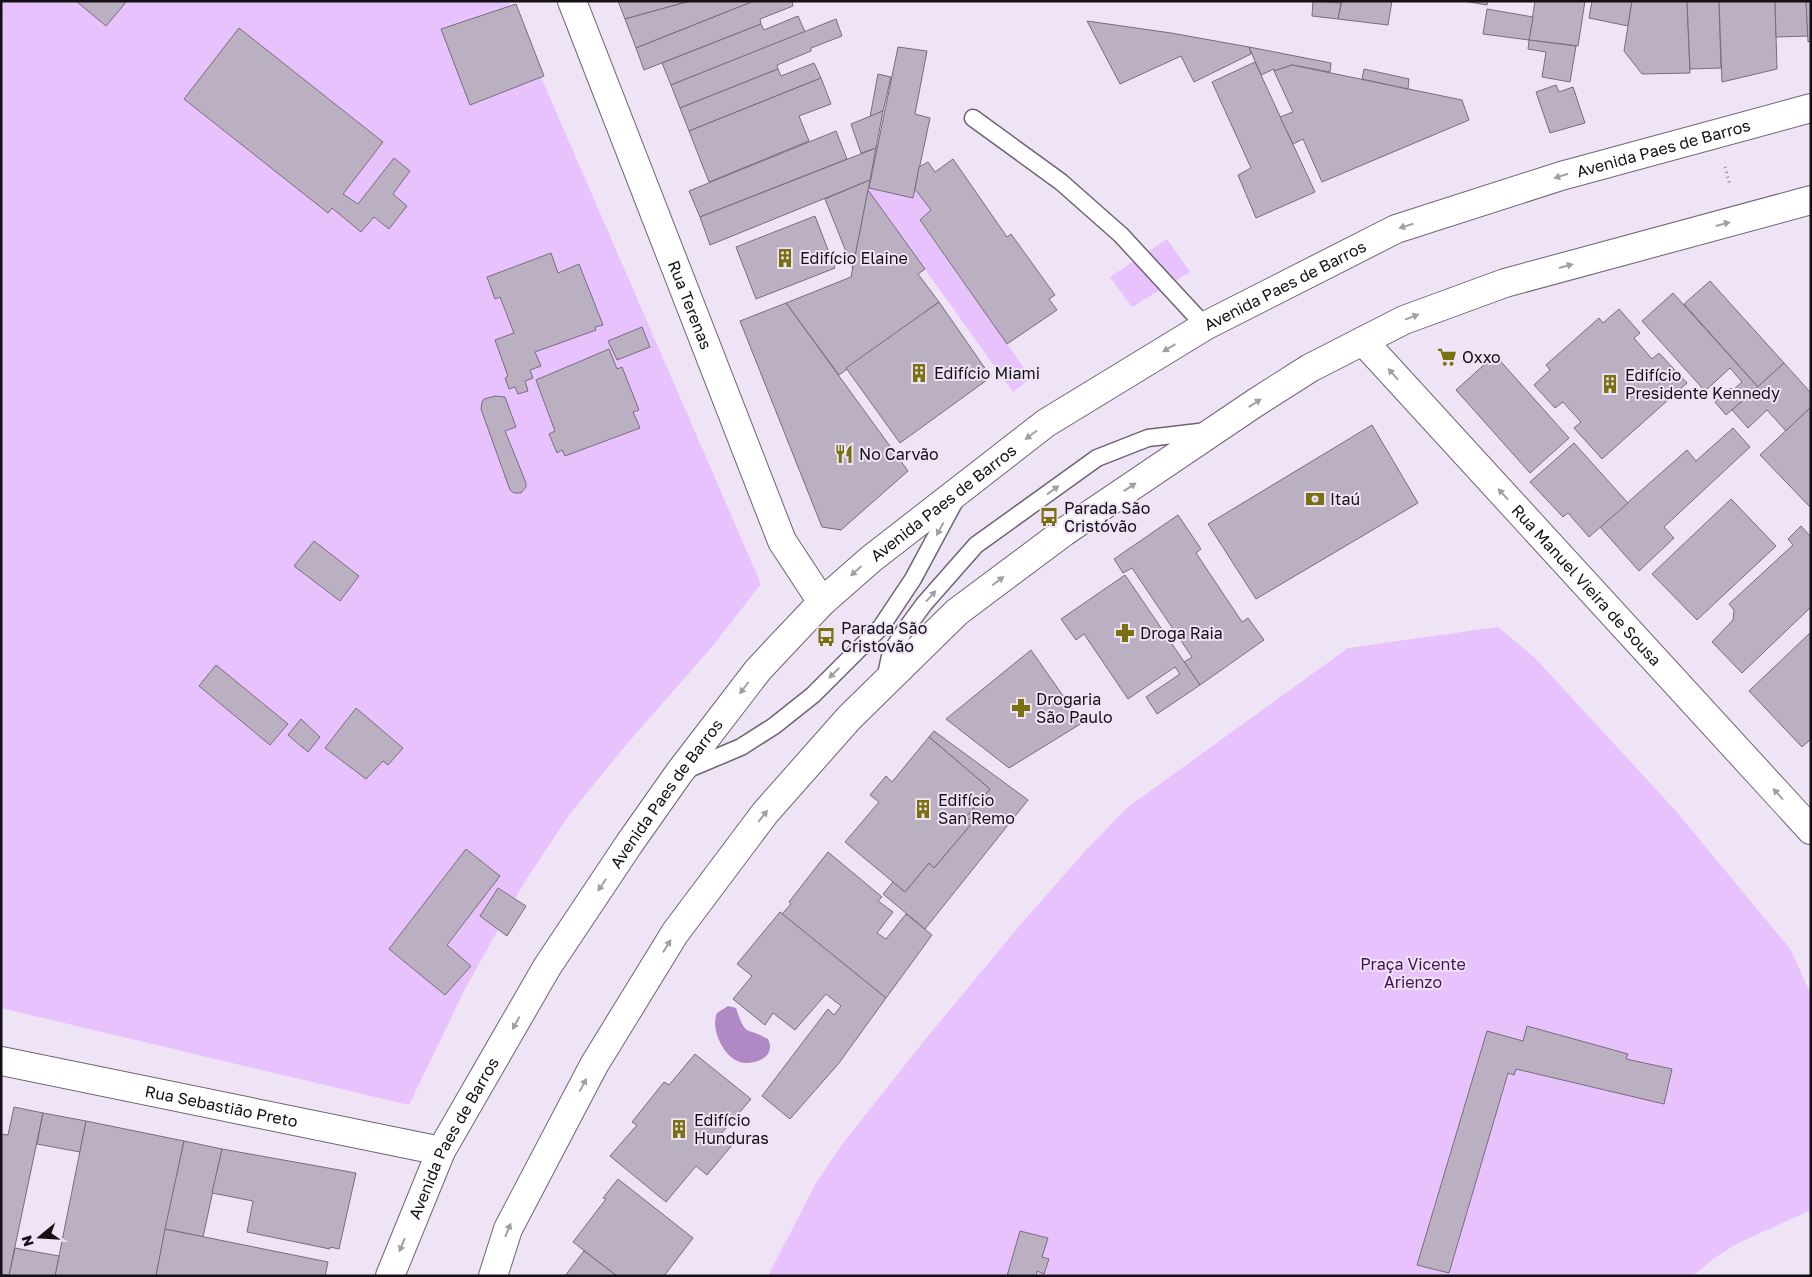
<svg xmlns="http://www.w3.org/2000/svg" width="1812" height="1277" font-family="'Golos Text',sans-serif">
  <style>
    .green { fill: #e7c2fd }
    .water { fill: #af88c4 }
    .building { fill: #bbb0c1; stroke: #776d7d }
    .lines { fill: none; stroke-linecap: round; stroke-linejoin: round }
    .lane-casing { stroke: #6e6474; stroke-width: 19 }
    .street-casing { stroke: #6e6474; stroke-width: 30 }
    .primary-casing { stroke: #6e6474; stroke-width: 30 }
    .path { stroke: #8a828e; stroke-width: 3; stroke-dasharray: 1 4; stroke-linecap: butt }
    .lane { stroke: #fff; stroke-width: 16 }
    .street { stroke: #fff; stroke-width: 28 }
    .primary { stroke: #fff; stroke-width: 28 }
    .oneway { fill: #a19fa2 }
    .labels { text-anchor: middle; stroke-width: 4; stroke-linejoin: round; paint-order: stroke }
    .street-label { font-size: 16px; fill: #141016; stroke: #efe4f5 }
    .poi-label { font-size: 16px; fill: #141016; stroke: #efe4f5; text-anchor: start }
    .park-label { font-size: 16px; fill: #431059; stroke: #efe4f5 }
  </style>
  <rect width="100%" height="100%" fill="#efe4f5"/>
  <g class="green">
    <polygon points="1,1 508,1 761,584 711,648 626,745 569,815 524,883 464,991 409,1105 1,1008"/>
    <polygon points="869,188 913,198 915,189 931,210 920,221 1031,378 1013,392 868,190"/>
    <polygon points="1167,239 1190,272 1132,307 1110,277"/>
    <polygon points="1498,627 1536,659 1675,810 1791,950 1811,995 1811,1210 1738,1243 1713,1259 1693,1276 768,1276 816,1183 843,1143 928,1036 1021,924 1087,849 1128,807 1348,648"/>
  </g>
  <path class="water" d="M728,1006L736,1008C746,1038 745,1026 768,1039C777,1057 754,1066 740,1062C723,1057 710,1028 717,1013Z"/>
  <g class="building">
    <polygon points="76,1 127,1 106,26"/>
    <polygon points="618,1 690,1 625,19"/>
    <polygon points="690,1 754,1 636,48 625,19"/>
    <polygon points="754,1 792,1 793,6 760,19 761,24 644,70 636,48"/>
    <polygon points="1313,1 1341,3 1338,19 1312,16"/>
    <polygon points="1342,1 1392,1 1388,25 1338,19"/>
    <polygon points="1463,1 1488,1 1487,5"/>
    <polygon points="1535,1 1585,1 1578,46 1529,40"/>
    <polygon points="1592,1 1632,1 1628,26 1589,18"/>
    <polygon points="1632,1 1687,1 1690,73 1642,74 1624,51"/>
    <polygon points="1687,1 1719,1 1721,68 1690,69"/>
    <polygon points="1719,1 1775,1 1777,69 1722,82"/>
    <polygon points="1775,1 1806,1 1808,36 1776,37"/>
    <polygon points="1806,1 1811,1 1811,41 1808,42"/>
    <polygon points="516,4 544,76 470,105 441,29"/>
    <polygon points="1487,9 1533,17 1529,40 1483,34"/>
    <polygon points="798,16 805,32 671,85 662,63 761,24 764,30"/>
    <polygon points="836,19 842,36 811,48 811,51 777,65 778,69 680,108 671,85"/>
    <polygon points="1087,21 1171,33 1249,47 1251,54 1194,82 1181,56 1120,84"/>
    <polygon points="239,28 383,142 343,194 358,204 394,158 410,171 393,194 407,206 389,229 374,217 361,232 332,208 328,213 184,99"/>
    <polygon points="1529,40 1576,46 1570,82 1542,77 1546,52 1528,49"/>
    <polygon points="898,47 927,51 915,114 930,118 913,198 869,188"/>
    <polygon points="1249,47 1331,63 1330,72 1292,65 1274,71 1274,69 1261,75"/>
    <polygon points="1255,62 1315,192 1256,218 1238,175 1251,168 1212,82"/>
    <polygon points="814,63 821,78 689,131 680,108 778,69 781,76"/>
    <polygon points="1292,65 1462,100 1469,120 1322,182 1303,139 1293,144 1280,117 1293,112 1274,71"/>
    <polygon points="1364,69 1409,79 1408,89 1362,79"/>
    <polygon points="878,74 891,77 883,111 870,117"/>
    <polygon points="821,78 831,104 799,116 809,141 709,182 689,131"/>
    <polygon points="1556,85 1559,92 1573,87 1585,123 1550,133 1536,92"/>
    <polygon points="883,111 876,148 861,153 851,124"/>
    <polygon points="836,131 847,159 700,217 689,191"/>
    <polygon points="876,148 870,180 710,245 700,217"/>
    <polygon points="953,159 1007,237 1011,234 1055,295 1049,299 1057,310 1007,344 920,220 931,210 915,189 919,167 928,162 935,172"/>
    <polygon points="870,180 868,190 853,269 825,199"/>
    <polygon points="868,190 925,269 918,274 939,302 839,375 786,303 851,277"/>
    <polygon points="815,216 835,268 756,299 736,247"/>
    <polygon points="551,253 558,273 579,264 603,325 595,327 596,330 535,352 541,366 530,370 533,378 525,381 528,391 518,394 515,387 509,389 505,378 508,376 495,340 514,333 500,297 495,299 487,277"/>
    <polygon points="1710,281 1784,363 1758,387 1684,304"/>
    <polygon points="1673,293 1758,387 1726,415 1715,402 1731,388 1733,390 1742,382 1730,368 1705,391 1642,321"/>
    <polygon points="939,302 991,377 900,443 846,368"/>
    <polygon points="786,303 908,471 841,530 822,527 740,321"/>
    <polygon points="1619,309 1640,333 1634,338 1652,359 1659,353 1687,383 1602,459 1574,428 1581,422 1563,402 1555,408 1534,385 1550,370 1546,365 1599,318 1603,323"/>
    <polygon points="642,327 650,347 617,360 608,341"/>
    <polygon points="609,349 617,369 622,367 639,410 633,412 640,428 565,456 562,450 557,453 549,434 555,431 536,380"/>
    <polygon points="1495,355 1569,438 1530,473 1456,390"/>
    <polygon points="1784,363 1811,393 1811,407 1786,431 1767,410 1748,428 1732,410"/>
    <polygon points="495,396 505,397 516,427 505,431 526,483 526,487 521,493 514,493 510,490 481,409 482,402 484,399"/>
    <polygon points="1811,407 1811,508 1760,455"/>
    <polygon points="1372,425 1418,503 1256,599 1208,524"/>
    <polygon points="1733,428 1750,447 1664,527 1674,538 1639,571 1600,527 1687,450 1696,461"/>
    <polygon points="1574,443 1628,503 1589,537 1568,513 1563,517 1530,482"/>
    <polygon points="1731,499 1776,546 1697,620 1652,574"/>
    <polygon points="1178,515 1201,549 1196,553 1242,622 1248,618 1264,640 1200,685 1184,662 1192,657 1132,568 1123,573 1114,559"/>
    <polygon points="1801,526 1811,537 1811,607 1742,673 1712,642 1733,620 1734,610 1729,604 1793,545 1788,539"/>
    <polygon points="314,541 359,576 340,601 294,566"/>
    <polygon points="1125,575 1200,685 1157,714 1146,697 1180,674 1175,667 1128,699 1084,634 1076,640 1061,619"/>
    <polygon points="1811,632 1811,739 1802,747 1749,691"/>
    <polygon points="1031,650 1082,723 1009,768 946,719"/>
    <polygon points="216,665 288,724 270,745 199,686"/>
    <polygon points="356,708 403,748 388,765 383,761 366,779 325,748"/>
    <polygon points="301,719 320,737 308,752 288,735"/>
    <polygon points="934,731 1028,800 925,929 883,894 893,882 905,892 929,863 934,868 973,822 966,817 990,789 929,737"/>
    <polygon points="929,737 990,789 966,817 973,822 934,868 929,863 905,892 845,842 879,802 870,795 886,776 892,782"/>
    <polygon points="466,849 500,876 447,945 471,966 445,995 389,949"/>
    <polygon points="828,852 882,897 878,901 893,912 877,933 886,939 906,914 932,935 886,998 782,914 791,904 789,902"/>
    <polygon points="498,888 526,906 507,936 480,916"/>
    <polygon points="780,912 886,998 839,1063 790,1119 762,1096 828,1009 834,1015 841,1006 826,994 795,1030 773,1013 765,1025 733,999 752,976 737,964"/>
    <polygon points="1527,1026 1628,1054 1626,1059 1672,1069 1664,1104 1516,1069 1514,1075 1508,1073 1449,1273 1417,1265 1487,1031 1523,1041"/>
    <polygon points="695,1054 751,1099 721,1134 733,1144 707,1175 696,1166 666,1202 610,1156 637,1125 632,1122 664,1082 669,1085"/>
    <polygon points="14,1107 43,1113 9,1275 1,1274 1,1134 8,1135"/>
    <polygon points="43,1113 86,1121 80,1152 37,1144"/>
    <polygon points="86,1121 184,1141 156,1276 55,1276"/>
    <polygon points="184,1141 222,1149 203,1237 165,1229"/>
    <polygon points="222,1149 356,1173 339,1249 330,1247 330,1249 247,1232 253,1201 212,1193"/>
    <polygon points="618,1179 693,1238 664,1276 617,1276 573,1242 606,1199 603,1198"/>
    <polygon points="165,1229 328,1262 325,1276 156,1276"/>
    <polygon points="1020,1231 1048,1238 1042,1257 1049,1259 1044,1274 1037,1271 1036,1276 1007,1276"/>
    <polygon points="15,1248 59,1256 55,1276 9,1276"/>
    <polygon points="584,1251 617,1276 565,1276"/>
  </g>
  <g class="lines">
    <g class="lane-casing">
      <g id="lane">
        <polyline points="973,118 1061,182 1121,235 1205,326"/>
        <polyline points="885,679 891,652 905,630 924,604 976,545 1097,458 1148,438 1207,431"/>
        <polyline points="684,771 741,747 774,726 813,695 881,627 913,579 956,499"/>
      </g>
    </g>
    <g class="street-casing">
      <g id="street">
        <path id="s1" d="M572,1L782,541L822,602"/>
        <path id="s2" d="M1363,341L1811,830"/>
        <path id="s3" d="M1,1061L441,1151"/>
      </g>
    </g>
    <g class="primary-casing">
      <g id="primary">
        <path id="s4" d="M390,1276L441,1151L547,967L629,844L679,773L758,670L822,602L871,559L1046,423L1205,326L1396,229L1561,176L1811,108"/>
        <polyline points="493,1276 508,1229 594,1065 675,933 765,813 849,718 957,612 1064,532 1255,403 1310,368 1404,320 1505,283 1811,200"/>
      </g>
    </g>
    <polyline class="path" points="1725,167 1730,185"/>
    <use href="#lane" class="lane"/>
    <use href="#street" class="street"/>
    <use href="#primary" class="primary"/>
  </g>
  <defs><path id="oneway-solid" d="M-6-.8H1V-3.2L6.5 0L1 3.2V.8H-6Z" transform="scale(1.25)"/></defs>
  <g class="oneway">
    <use href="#oneway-solid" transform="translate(1561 176) rotate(163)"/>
    <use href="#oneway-solid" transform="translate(1723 224) rotate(-15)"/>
    <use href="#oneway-solid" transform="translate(1406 226) rotate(162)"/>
    <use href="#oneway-solid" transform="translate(1566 266) rotate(-15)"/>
    <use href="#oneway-solid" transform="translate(1412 317) rotate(-21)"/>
    <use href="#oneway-solid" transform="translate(1169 348) rotate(149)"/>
    <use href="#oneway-solid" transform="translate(1393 374) rotate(-132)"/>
    <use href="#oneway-solid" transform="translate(1255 403) rotate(-33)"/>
    <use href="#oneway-solid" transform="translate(1031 435) rotate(143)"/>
    <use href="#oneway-solid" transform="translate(1130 487) rotate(-34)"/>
    <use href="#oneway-solid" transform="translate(1053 490) rotate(-36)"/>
    <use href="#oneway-solid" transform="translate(1503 494) rotate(-132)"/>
    <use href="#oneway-solid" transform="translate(940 529) rotate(118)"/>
    <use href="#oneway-solid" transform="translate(856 571) rotate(138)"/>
    <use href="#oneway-solid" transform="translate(998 581) rotate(-37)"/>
    <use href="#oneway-solid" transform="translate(931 596) rotate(-48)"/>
    <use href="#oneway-solid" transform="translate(834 673) rotate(135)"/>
    <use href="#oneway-solid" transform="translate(744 688) rotate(127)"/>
    <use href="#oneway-solid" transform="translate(1778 794) rotate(-132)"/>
    <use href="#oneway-solid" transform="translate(763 816) rotate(-52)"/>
    <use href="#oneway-solid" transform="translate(602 885) rotate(124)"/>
    <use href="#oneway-solid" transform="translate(667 946) rotate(-58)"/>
    <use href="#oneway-solid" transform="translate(516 1023) rotate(119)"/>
    <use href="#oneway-solid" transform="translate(583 1085) rotate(-62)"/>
    <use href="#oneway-solid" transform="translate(508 1230) rotate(-68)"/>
    <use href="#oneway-solid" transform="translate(402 1245) rotate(112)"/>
  </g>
  <defs>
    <g id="building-bare" transform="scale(1.5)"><path d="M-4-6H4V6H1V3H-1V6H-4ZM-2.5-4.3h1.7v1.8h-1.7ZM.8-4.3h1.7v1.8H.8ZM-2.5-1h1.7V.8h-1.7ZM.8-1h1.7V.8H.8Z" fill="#797010" stroke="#efe4f5" stroke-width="2.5" paint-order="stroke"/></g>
    <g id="supermarket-bare" transform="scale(1.5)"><path d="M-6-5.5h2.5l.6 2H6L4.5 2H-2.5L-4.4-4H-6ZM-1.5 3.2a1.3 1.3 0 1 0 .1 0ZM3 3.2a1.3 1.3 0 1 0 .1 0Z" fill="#797010" stroke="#efe4f5" stroke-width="2.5" paint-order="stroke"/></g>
    <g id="restaurant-bare" transform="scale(1.5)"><path d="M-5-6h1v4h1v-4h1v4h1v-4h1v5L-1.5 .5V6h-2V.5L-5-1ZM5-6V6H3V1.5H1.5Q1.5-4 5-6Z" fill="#797010" stroke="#efe4f5" stroke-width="2.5" paint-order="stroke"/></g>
    <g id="bank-bare" transform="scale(1.5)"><path d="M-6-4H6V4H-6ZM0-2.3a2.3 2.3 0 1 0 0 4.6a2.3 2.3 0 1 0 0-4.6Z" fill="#797010" stroke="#efe4f5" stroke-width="2.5" paint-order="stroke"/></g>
    <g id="bus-bare" transform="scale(1.5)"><path d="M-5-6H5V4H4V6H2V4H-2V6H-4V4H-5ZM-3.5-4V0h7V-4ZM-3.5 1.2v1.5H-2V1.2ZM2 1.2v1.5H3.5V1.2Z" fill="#797010" stroke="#efe4f5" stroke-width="2.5" paint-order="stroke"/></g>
    <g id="pharmacy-bare" transform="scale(1.5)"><path d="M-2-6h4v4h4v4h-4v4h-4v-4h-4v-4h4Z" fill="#797010" stroke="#efe4f5" stroke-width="2.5" paint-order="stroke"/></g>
  </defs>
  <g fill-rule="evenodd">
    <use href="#building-bare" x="785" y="258"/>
    <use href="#supermarket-bare" x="1447" y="357"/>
    <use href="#building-bare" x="919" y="373"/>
    <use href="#building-bare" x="1610" y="384"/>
    <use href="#restaurant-bare" x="844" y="454"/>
    <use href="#bank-bare" x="1315" y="499"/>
    <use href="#bus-bare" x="1049" y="517"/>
    <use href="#pharmacy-bare" x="1125" y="633"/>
    <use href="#bus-bare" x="826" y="637"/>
    <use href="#pharmacy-bare" x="1021" y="708"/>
    <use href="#building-bare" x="923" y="809"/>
    <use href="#building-bare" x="679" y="1129"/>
  </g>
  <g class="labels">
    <g class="street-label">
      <text dy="6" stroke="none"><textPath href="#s4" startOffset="1772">Avenida Paes de Barros</textPath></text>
      <text dy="6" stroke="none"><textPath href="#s4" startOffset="1368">Avenida Paes de Barros</textPath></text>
      <text dy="6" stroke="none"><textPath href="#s1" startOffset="326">Rua Terenas</textPath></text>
      <text dy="6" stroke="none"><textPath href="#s4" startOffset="962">Avenida Paes de Barros</textPath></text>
      <text dy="6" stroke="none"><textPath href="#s2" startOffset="331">Rua Manuel Vieira de Sousa</textPath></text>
      <text dy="6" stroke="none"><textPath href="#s4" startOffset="558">Avenida Paes de Barros</textPath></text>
      <text dy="6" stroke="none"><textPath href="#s3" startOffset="225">Rua Sebastião Preto</textPath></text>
      <text dy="6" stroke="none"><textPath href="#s4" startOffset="152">Avenida Paes de Barros</textPath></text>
    </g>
    <g class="poi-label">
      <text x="800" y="264">Edifício Elaine</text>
      <text x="1462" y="363">Oxxo</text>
      <text x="934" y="379">Edifício Miami</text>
      <text x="1625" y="381">Edifício<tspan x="1625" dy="18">Presidente Kennedy</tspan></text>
      <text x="859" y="460">No Carvão</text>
      <text x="1330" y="505">Itaú</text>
      <text x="1064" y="514">Parada São<tspan x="1064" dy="18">Cristóvão</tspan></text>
      <text x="841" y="634">Parada São<tspan x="841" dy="18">Cristovão</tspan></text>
      <text x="1140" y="639">Droga Raia</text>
      <text x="1036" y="705">Drogaria<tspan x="1036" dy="18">São Paulo</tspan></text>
      <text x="938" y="806">Edifício<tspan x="938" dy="18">San Remo</tspan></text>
      <text x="694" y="1126">Edifício<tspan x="694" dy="18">Hunduras</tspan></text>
    </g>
    <g class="park-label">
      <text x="1413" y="970">Praça Vicente<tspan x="1413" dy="18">Arienzo</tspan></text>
    </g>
  </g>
  <rect width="1812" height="1277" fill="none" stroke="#141016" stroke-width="5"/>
  <g transform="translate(40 1237) rotate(252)" stroke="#efe4f5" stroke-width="4" paint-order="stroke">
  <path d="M0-4L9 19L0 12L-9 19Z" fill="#141016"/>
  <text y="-8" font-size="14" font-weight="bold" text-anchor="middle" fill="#141016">N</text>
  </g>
</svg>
